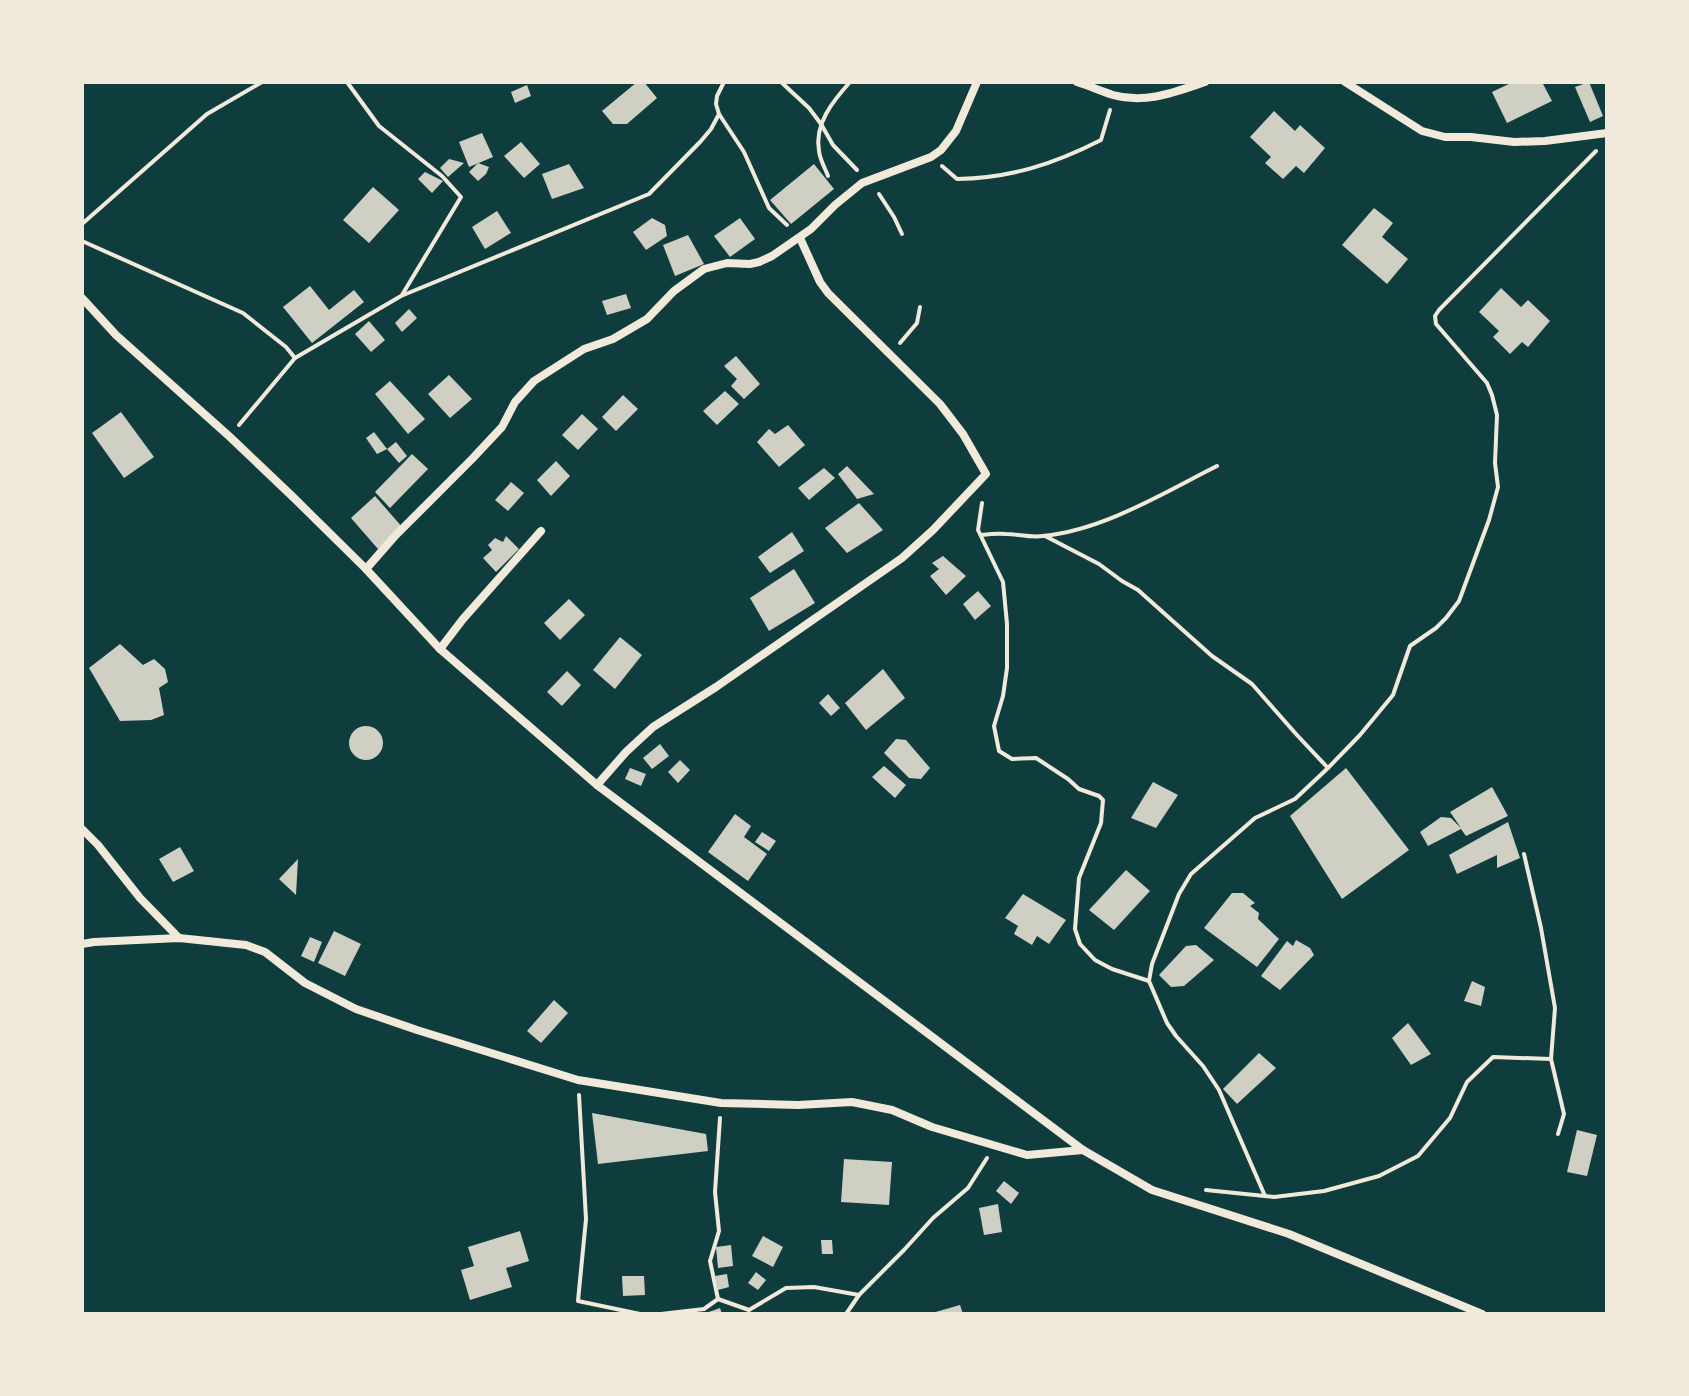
<svg xmlns="http://www.w3.org/2000/svg" width="1689" height="1396" font-family="Karla,sans-serif">
  <style>
    .building { fill: #cfcfc3 }
    .lines { fill: none; stroke-linecap: round; stroke-linejoin: round }
    .path { stroke: #f1e9da; stroke-width: 4 }
    .minor { stroke: #f1e9da; stroke-width: 8 }
  </style>
  <rect width="100%" height="100%" fill="#0f3d3e"/>
  <g class="building">
    <polygon points="637,82 644,82 657,98 627,124 613,124 602,111"/>
    <polygon points="1513,82 1542,82 1552,101 1507,123 1492,92"/>
    <polygon points="1589,82 1603,116 1590,122 1575,87"/>
    <polygon points="527,85 531,96 515,103 511,92"/>
    <polygon points="1274,111 1295,131 1300,125 1325,148 1304,173 1296,166 1283,179 1265,163 1271,157 1250,137"/>
    <polygon points="482,133 493,157 469,167 459,142"/>
    <polygon points="521,142 540,164 524,178 504,156"/>
    <polygon points="449,159 464,163 448,177 440,168"/>
    <polygon points="478,163 489,167 486,174 478,181 469,172"/>
    <polygon points="569,164 584,188 552,199 542,174"/>
    <polygon points="814,164 834,189 791,224 770,200"/>
    <polygon points="425,172 443,181 432,193 418,179"/>
    <polygon points="373,187 399,210 369,243 343,220"/>
    <polygon points="1374,208 1393,223 1382,237 1408,259 1387,284 1342,245"/>
    <polygon points="497,211 511,233 485,249 472,227"/>
    <polygon points="652,218 665,225 667,236 646,250 633,232"/>
    <polygon points="740,218 755,239 730,257 714,236"/>
    <polygon points="688,235 704,264 675,276 663,245"/>
    <polygon points="310,286 329,310 354,290 364,302 312,343 283,307"/>
    <polygon points="1501,288 1521,307 1528,300 1550,321 1528,347 1522,342 1510,354 1493,337 1499,331 1479,312"/>
    <polygon points="626,294 631,308 607,315 602,301"/>
    <polygon points="409,309 417,318 402,332 395,323"/>
    <polygon points="369,321 385,340 371,352 355,334"/>
    <polygon points="736,356 760,384 744,399 731,386 737,379 724,366"/>
    <polygon points="449,375 472,399 450,418 428,394"/>
    <polygon points="390,381 425,419 408,434 375,394"/>
    <polygon points="725,391 739,404 717,425 703,411"/>
    <polygon points="623,395 638,409 616,431 602,417"/>
    <polygon points="121,412 154,457 124,478 92,433"/>
    <polygon points="582,414 598,429 578,450 562,435"/>
    <polygon points="788,425 805,445 779,467 757,442 769,429 775,434"/>
    <polygon points="374,432 387,449 377,454 366,438"/>
    <polygon points="396,442 407,456 399,463 387,449"/>
    <polygon points="412,454 428,469 390,508 375,492"/>
    <polygon points="556,461 570,476 551,496 537,480"/>
    <polygon points="847,466 874,494 857,499 838,474"/>
    <polygon points="824,468 835,478 809,500 798,488"/>
    <polygon points="511,482 524,493 508,511 495,500"/>
    <polygon points="375,496 403,528 378,549 351,518"/>
    <polygon points="859,503 883,530 847,553 825,528"/>
    <polygon points="792,532 804,551 770,573 758,557"/>
    <polygon points="506,536 519,549 496,572 483,558 492,550 488,545 495,538 503,542"/>
    <polygon points="943,556 966,576 946,595 930,576 939,569 932,563"/>
    <polygon points="794,569 815,603 769,631 750,598"/>
    <polygon points="978,591 991,606 975,620 963,604"/>
    <polygon points="569,599 585,615 560,640 544,623"/>
    <polygon points="620,637 642,655 615,689 593,670"/>
    <polygon points="120,644 143,665 154,659 165,669 168,682 159,688 164,715 151,720 120,721 89,668"/>
    <polygon points="883,669 905,698 866,730 845,703"/>
    <polygon points="567,671 581,685 562,706 547,692"/>
    <polygon points="828,694 840,708 831,716 819,703"/>
    <circle cx="366" cy="743" r="17"/>
    <polygon points="896,739 906,740 930,768 921,779 909,778 884,753"/>
    <polygon points="660,744 669,756 652,769 643,758"/>
    <polygon points="680,760 690,770 678,783 668,772"/>
    <polygon points="884,766 906,785 895,798 872,777"/>
    <polygon points="630,768 646,774 641,786 625,779"/>
    <polygon points="1346,768 1409,850 1342,899 1290,816"/>
    <polygon points="1153,782 1178,795 1156,828 1131,818"/>
    <polygon points="1492,787 1508,816 1466,836 1461,829 1428,846 1420,832 1441,817 1451,818 1461,828 1450,812"/>
    <polygon points="735,814 751,826 744,837 767,854 748,881 708,852"/>
    <polygon points="1508,822 1520,858 1497,868 1497,855 1457,874 1449,855"/>
    <polygon points="762,832 776,841 769,851 755,842"/>
    <polygon points="180,847 194,871 173,882 159,859"/>
    <polygon points="298,859 296,895 279,879"/>
    <polygon points="1126,870 1150,891 1114,930 1089,910"/>
    <polygon points="1232,893 1243,893 1255,903 1250,906 1259,913 1258,919 1279,939 1257,967 1204,928"/>
    <polygon points="1023,894 1066,920 1049,944 1037,936 1032,945 1014,934 1018,926 1005,918"/>
    <polygon points="334,931 361,944 345,976 318,963"/>
    <polygon points="310,937 322,942 314,962 301,956"/>
    <polygon points="1296,940 1310,948 1314,955 1280,990 1261,976 1287,941 1293,946"/>
    <polygon points="1196,945 1214,960 1184,986 1171,987 1159,975 1186,946"/>
    <polygon points="1472,981 1485,987 1481,1006 1464,1001"/>
    <polygon points="554,1000 568,1013 541,1043 527,1031"/>
    <polygon points="1408,1023 1431,1054 1411,1065 1392,1038"/>
    <polygon points="1259,1053 1276,1068 1237,1104 1223,1089"/>
    <polygon points="592,1113 706,1134 708,1151 598,1164"/>
    <polygon points="1577,1130 1597,1135 1587,1176 1567,1172"/>
    <polygon points="844,1159 892,1162 889,1205 841,1202"/>
    <polygon points="1004,1181 1019,1193 1011,1204 996,1191"/>
    <polygon points="998,1204 1002,1232 984,1235 979,1208"/>
    <polygon points="520,1231 529,1261 506,1268 512,1287 470,1300 461,1270 474,1266 468,1247"/>
    <polygon points="763,1236 783,1247 773,1267 752,1256"/>
    <polygon points="821,1240 832,1240 833,1254 822,1254"/>
    <polygon points="731,1245 733,1266 718,1268 716,1247"/>
    <polygon points="756,1272 766,1280 758,1290 748,1283"/>
    <polygon points="727,1274 729,1287 718,1290 715,1276"/>
    <polygon points="622,1276 644,1276 645,1295 623,1296"/>
    <polygon points="960,1305 963,1314 932,1314 932,1313"/>
    <polygon points="720,1308 722,1314 703,1314"/>
  </g>
  <g class="lines">
    <g class="path">
      <polyline points="347,82 379,126 442,176 461,197 402,295"/>
      <polyline points="724,82 717,96 716,104 719,114 744,152 769,208 787,225"/>
      <polyline points="781,82 809,108 821,124 833,145 857,170"/>
      <path d="M942,166L957,179C1011,178 1054,164 1101,140L1110,110"/>
      <path d="M828,176C825,168 820,160 819,151C814,124 833,101 850,82"/>
      <polyline points="879,194 894,217 902,234"/>
      <polyline points="82,224 207,114 262,82"/>
      <polyline points="82,241 243,313 286,347 295,358"/>
      <polyline points="900,343 917,323 920,307"/>
      <polyline points="239,425 295,358 401,296 649,194 701,141 711,129 719,114"/>
      <polyline points="982,503 978,530 1003,582 1007,624 1007,668 1003,696 994,726 999,751 1012,759 1036,758 1068,779 1079,789 1099,796 1103,800 1101,823 1079,878 1075,929 1080,944 1095,960 1112,969 1149,981"/>
      <path d="M981,535C989,534 998,533 1006,534C1019,534 1030,538 1043,536C1104,530 1163,493 1217,466"/>
      <polyline points="1045,536 1099,564 1122,581 1138,590 1212,656 1252,684 1296,734 1328,768"/>
      <polyline points="1524,854 1541,928 1555,1008 1551,1059 1564,1114 1558,1134"/>
      <polyline points="579,1095 586,1219 578,1301 640,1314"/>
      <polyline points="720,1118 715,1192 719,1231 710,1261 718,1299 749,1310 786,1288 814,1287 859,1295"/>
      <polyline points="1206,1190 1274,1197 1324,1191 1379,1176 1418,1156 1450,1118 1467,1082 1493,1057 1551,1059"/>
      <polyline points="1265,1196 1219,1090 1203,1066 1176,1036 1167,1023 1149,981 1152,964 1179,894 1191,874 1255,818 1295,799 1328,768 1360,735 1393,695 1410,646 1436,628 1446,618 1459,601 1489,520 1498,487 1495,463 1497,415 1492,395 1487,383 1436,324 1435,316 1439,310 1596,151"/>
      <polyline points="661,1314 704,1309 718,1299"/>
      <polyline points="846,1314 859,1295 904,1250 933,1218 968,1188 987,1158"/>
    </g>
    <g class="minor">
      <path d="M1077,82C1089,86 1101,91 1113,95C1146,104 1175,92 1205,82"/>
      <polyline points="1345,82 1422,131 1445,137 1471,137 1514,142 1545,141 1607,133"/>
      <polyline points="82,298 116,335 230,437 293,497 366,569 440,649 597,785 1083,1150 1152,1190 1289,1234 1482,1314"/>
      <polyline points="366,569 394,537 472,459 502,427 515,402 534,381 584,349 613,339 647,319 674,291 704,269 727,263 750,264 759,262 772,256 811,229 835,205 862,183 931,157 941,150 956,131 977,82"/>
      <polyline points="440,649 463,619 541,531"/>
      <polyline points="597,785 626,752 653,727 716,687 902,558 933,530 986,474 963,434 940,404 828,293 820,282 800,238"/>
      <polyline points="82,829 98,845 140,898 179,938"/>
      <polyline points="82,944 94,942 179,938 246,945 265,952 305,983 356,1009 417,1030 578,1080 721,1103 798,1105 852,1102 892,1110 932,1127 1027,1155 1083,1150"/>
    </g>
  </g>
  <rect width="1689" height="1396" fill="none" stroke="#f1e9da" stroke-width="168"/>
</svg>
